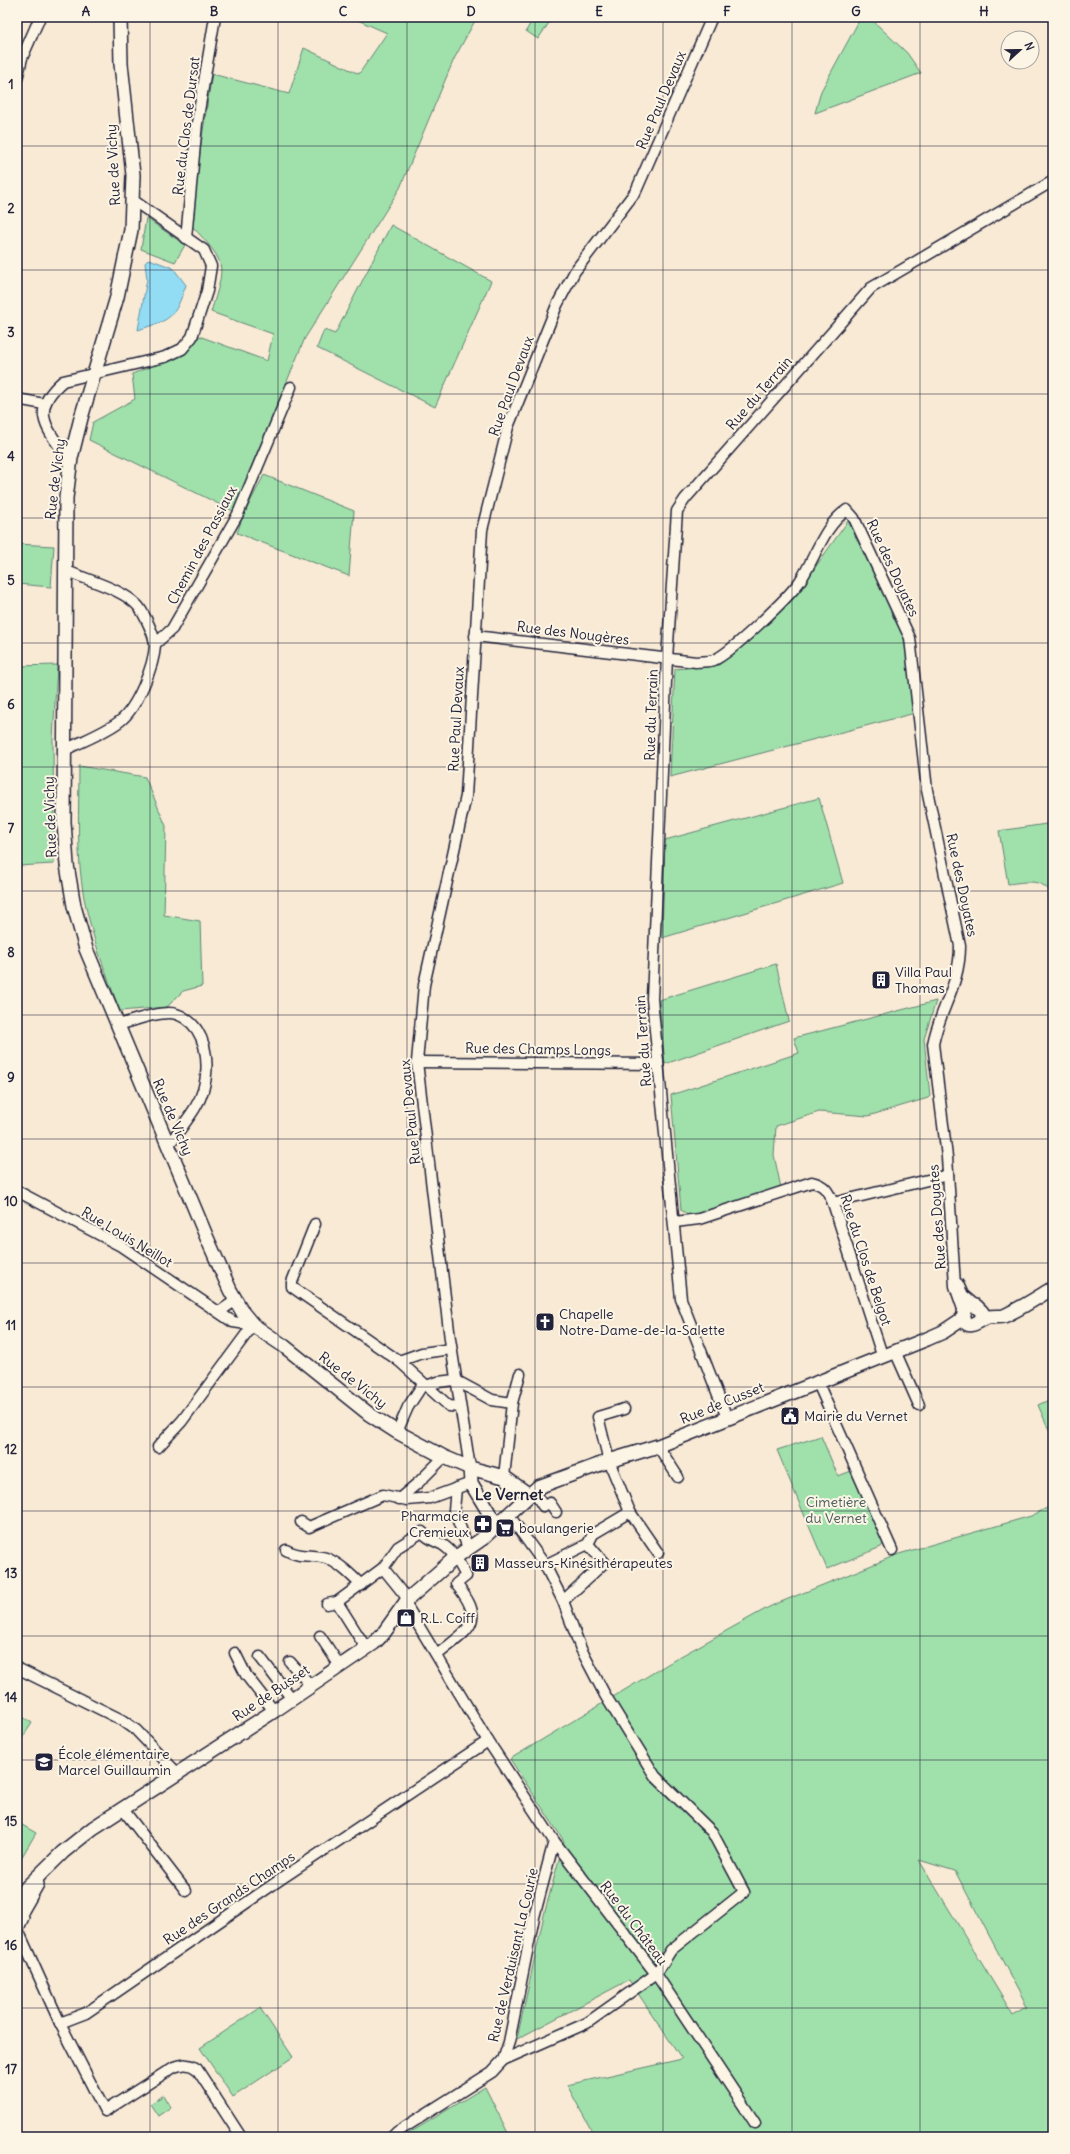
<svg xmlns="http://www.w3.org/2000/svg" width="1070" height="2154" font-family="Delius,sans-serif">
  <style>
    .green { fill: #a0e1ab; stroke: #618273; fill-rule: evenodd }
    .water { fill: #92ddf4; stroke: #6592aa }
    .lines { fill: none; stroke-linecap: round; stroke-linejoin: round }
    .minor-casing { stroke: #22223b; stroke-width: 13 }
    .tertiary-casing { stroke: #22223b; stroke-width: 16 }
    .minor { stroke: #fcf5e5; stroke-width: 10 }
    .tertiary { stroke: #fcf5e5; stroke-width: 13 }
    .grid { fill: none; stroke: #22223b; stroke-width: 1; stroke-opacity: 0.55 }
    .labels { text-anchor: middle; stroke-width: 4; stroke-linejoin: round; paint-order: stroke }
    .street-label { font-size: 14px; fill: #22223b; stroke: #fcf5e5 }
    .poi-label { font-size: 14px; fill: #22223b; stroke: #fcf5e5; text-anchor: start }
    .park-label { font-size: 14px; fill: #485b5d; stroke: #fcf5e5 }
    .quarter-label { font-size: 16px; font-weight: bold; fill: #22223b; stroke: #fcf5e5 }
    .neatline { fill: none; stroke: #22223b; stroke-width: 1.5 }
    .grid-label { font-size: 13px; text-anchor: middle; font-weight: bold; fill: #22223b }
  </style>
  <rect width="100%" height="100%" fill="#f8ead5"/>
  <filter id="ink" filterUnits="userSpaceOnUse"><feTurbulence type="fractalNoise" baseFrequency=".025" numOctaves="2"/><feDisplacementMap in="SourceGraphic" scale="8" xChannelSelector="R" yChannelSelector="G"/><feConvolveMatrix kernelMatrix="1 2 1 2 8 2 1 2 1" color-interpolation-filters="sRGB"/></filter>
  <g filter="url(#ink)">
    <g class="green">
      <path d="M351,17H477L454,59L400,188L305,338L233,511L89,440L93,422L135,399L132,374L185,353L199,336L267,361L273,334L211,312C226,263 227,264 192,226L200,150L212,74L289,94L304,48L359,74L387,33Z"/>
      <polygon points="534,17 553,17 538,39 526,31"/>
      <polygon points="861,17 869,17 907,53 921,73 815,113 821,91"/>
      <polygon points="146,218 185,245 175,262 141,249"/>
      <polygon points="391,225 491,281 435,407 317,348 324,330 335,334"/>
      <polygon points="264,475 354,511 349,576 237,533 243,516"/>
      <polygon points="848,521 904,636 915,713 670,777 675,669 719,665 792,600"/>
      <polygon points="17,544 54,546 51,587 17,584"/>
      <polygon points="57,665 53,740 54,864 17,866 17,666"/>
      <path d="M79,766L145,777L166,826L164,915L200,921L202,986L183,991L167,1007L120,1011C106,974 92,938 84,898C76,855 79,809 79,766Z"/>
      <polygon points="819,798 843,883 662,938 665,840"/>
      <path d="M1053,823V897C1044,877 1026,882 1008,884L999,831Z"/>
      <polygon points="776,964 789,1021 665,1064 659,1000"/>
      <polygon points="936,1001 924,1039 930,1096 928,1098 868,1116 819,1112 776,1126 774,1155 781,1188 693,1218 681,1210 671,1095 799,1053 794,1038"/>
      <polygon points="1053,1398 1053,1439 1038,1405"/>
      <polygon points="821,1436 838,1476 854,1470 884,1542 881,1547 827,1569 777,1450"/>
      <path d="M1053,1505V2137H595L567,2085L682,2059L629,1980L517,2039L544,1915L564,1841L510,1759L681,1656L771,1606L899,1554L1031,1516ZM919,1860L955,1871L1027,2007L1013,2015Z"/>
      <polygon points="17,1713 32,1723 17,1746"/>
      <polygon points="17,1822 36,1833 17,1865"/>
      <polygon points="260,2008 293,2057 233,2097 200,2048"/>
      <polygon points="485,2087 510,2137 403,2137"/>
      <polygon points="164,2095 171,2107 158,2116 150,2104"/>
    </g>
    <path class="water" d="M149,259L173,268L186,285C174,319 172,319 138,330L147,279L145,263Z"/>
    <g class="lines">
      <g class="minor-casing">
        <g id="minor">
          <polyline points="17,79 22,58 40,17"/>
          <polyline points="186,238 197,123 215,17"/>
          <polyline points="17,399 44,404"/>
          <path d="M71,458L67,457C45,427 30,409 63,381L165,357L182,349L192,337L207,291L211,266L204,250L137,203L132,202"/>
          <path d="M475,636L696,662C701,661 709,662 714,660C731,653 789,597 800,581C815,559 823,526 847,510L854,518L910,638L927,790L960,946C960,985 940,1008 933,1044L947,1157L955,1286L964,1312"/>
          <polyline points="155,644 172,629 238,514 291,387"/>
          <path d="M64,749L69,748C85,740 106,732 120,721C137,708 154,666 155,645C155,636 144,613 138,606C123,589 86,580 65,570"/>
          <path d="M118,1025C134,1021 152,1013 169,1013C180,1013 191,1021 197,1030C211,1052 209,1086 195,1108C187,1121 177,1133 168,1146"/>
          <polyline points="417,1062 658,1064"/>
          <polyline points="17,1191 121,1246 233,1322 253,1325"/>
          <polyline points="833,1203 948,1175"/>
          <path d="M675,1222L699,1219L812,1182C825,1185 828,1191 833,1203L882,1355"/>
          <polyline points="315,1224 292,1282 292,1287 399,1361 449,1406 460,1407"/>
          <polyline points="958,1284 963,1295 976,1306"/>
          <polyline points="219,1312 236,1300"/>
          <polyline points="895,1351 919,1405"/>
          <polyline points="399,1361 422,1353 451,1349"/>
          <polyline points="817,1381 892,1550"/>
          <polyline points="426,1386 438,1382 455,1380 492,1400 512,1403"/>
          <polyline points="727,1418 681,1299 652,999 667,658 677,511 685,499 871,288 1053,181"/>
          <polyline points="397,1432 408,1407 423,1384"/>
          <polyline points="658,1446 678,1477"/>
          <polyline points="158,1447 182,1421 253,1325"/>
          <polyline points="470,1468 450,1339 417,1062 424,985 466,796 482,530 508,427 557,305 575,271 636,191 712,17"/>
          <polyline points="504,1477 512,1403 520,1374"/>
          <polyline points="456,1488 454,1510 468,1548"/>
          <polyline points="533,1490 543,1506 550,1503 556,1512"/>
          <polyline points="399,1499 419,1482 444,1457"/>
          <polyline points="630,1512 658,1553"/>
          <polyline points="301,1522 309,1527 383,1495 407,1500 430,1498 471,1483"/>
          <path d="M286,1550C299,1558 312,1554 326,1558C339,1563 351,1575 361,1585"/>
          <polyline points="545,1565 588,1544 593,1534 630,1512 609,1461 598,1417 624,1409"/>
          <polyline points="383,1568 408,1599"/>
          <polyline points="563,1601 604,1563 588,1544"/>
          <polyline points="337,1602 366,1648"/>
          <polyline points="405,1603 488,1741 554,1841 656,1974 755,2123"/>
          <path d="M327,1604L337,1602L383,1568L398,1547L422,1532C428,1539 435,1541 443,1545C454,1552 460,1565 466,1576L456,1584C488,1623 468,1629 437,1655"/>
          <polyline points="320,1636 340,1666"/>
          <polyline points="235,1653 246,1675 274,1711"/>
          <polyline points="260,1657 292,1699"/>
          <polyline points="290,1662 311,1686"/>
          <polyline points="17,1668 122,1720 136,1730 177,1773"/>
          <polyline points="122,1808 186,1891"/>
          <path d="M17,1928L60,2023L105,2111L174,2067C183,2064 189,2063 197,2069L241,2137"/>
          <polyline points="60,2023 86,2013 281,1879 488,1741"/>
          <polyline points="503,2060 587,2023 656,1974 671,1950 744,1892 712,1832 655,1776 605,1695 581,1649 563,1601 545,1565 508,1514"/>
          <polyline points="392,2137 397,2132 492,2072 503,2060 509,2042 534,1917 554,1841"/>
        </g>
      </g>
      <g class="tertiary-casing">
        <g id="tertiary">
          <polyline points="120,17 121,64 133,175 131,230 117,297 81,418 71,458 66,498 64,822 67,865 74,906 86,949 207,1238 230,1290 243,1313 253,1325 284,1346 369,1414 397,1432 444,1457 470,1468 504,1477 528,1494"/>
          <path d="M982,1319V1312L976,1306H969C965,1309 963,1312 964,1317C966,1334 982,1318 988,1317C993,1316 999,1317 1004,1316C1020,1309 1038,1297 1053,1288"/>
          <polyline points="470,1468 471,1483 497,1526"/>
          <polyline points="17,1897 63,1852 93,1828 274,1711 374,1643 383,1634 408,1599 456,1557 482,1539 538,1487 609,1461 658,1446 927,1339 943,1332 964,1318"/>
          <polyline points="17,1906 22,1917 17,1928"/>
          <polyline points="21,1912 37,1884"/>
        </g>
      </g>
      <use href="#minor" class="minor"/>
      <use href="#tertiary" class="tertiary"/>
    </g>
  </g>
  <path class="grid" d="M150,17V2137M278,17V2137M407,17V2137M535,17V2137M663,17V2137M792,17V2137M920,17V2137M17,146H1053M17,270H1053M17,394H1053M17,518H1053M17,643H1053M17,767H1053M17,891H1053M17,1015H1053M17,1139H1053M17,1263H1053M17,1387H1053M17,1511H1053M17,1636H1053M17,1760H1053M17,1884H1053M17,2008H1053"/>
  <defs>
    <g id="building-square" transform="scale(1)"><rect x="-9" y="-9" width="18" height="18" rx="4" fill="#22223b" stroke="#fcf5e5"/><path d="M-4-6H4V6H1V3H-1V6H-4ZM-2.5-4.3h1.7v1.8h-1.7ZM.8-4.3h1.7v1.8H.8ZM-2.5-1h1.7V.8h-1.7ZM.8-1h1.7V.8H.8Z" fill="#fff"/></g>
    <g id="church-square" transform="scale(1)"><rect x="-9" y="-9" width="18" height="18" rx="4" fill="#22223b" stroke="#fcf5e5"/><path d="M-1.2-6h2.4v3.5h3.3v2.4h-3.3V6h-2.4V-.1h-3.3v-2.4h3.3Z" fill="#fff"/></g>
    <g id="civic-square" transform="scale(1)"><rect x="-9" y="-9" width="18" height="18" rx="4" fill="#22223b" stroke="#fcf5e5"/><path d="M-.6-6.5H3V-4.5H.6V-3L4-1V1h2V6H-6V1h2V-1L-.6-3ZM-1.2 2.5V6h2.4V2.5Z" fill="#fff"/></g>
    <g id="pharmacy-square" transform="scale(1)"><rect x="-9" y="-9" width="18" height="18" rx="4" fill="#22223b" stroke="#fcf5e5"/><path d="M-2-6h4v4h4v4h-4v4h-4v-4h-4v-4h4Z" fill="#fff"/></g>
    <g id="supermarket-square" transform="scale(1)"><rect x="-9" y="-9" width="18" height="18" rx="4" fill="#22223b" stroke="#fcf5e5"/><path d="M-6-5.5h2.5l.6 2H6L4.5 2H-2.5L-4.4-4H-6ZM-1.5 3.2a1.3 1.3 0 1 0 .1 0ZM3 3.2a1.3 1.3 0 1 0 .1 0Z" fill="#fff"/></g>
    <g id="shop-square" transform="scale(1)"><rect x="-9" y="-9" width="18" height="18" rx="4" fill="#22223b" stroke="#fcf5e5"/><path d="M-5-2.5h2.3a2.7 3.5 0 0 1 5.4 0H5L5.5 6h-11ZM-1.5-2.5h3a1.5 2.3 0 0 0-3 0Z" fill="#fff"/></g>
    <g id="school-square" transform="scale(1)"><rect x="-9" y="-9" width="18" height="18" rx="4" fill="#22223b" stroke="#fcf5e5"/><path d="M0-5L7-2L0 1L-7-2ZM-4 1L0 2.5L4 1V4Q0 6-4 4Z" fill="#fff"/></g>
  </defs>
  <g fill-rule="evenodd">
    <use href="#building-square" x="881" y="980"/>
    <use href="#church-square" x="545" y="1322"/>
    <use href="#civic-square" x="790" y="1416"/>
    <use href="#pharmacy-square" x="483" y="1524"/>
    <use href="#supermarket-square" x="505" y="1528"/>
    <use href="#building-square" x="480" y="1563"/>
    <use href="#shop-square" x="406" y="1618"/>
    <use href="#school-square" x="44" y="1762"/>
  </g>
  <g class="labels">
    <g class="street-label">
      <text transform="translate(661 100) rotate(-67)" y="5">Rue Paul Devaux</text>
      <text transform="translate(186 126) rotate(-83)" y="5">Rue du Clos de Dursat</text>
      <text transform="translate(113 165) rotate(-93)" y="5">Rue de Vichy</text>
      <text transform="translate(511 386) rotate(-70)" y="5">Rue Paul Devaux</text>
      <text transform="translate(759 393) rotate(-49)" y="5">Rue du Terrain</text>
      <text transform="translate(55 479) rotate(-83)" y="5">Rue de Vichy</text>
      <text transform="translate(202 545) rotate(-62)" y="5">Chemin des Passiaux</text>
      <text transform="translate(893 568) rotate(65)" y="5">Rue des Doyates</text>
      <text transform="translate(573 633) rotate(7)" y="5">Rue des Nougères</text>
      <text transform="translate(651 715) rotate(-88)" y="5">Rue du Terrain</text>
      <text transform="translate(456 719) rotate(-87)" y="5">Rue Paul Devaux</text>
      <text transform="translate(50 817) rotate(-92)" y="5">Rue de Vichy</text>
      <text transform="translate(962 885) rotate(78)" y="5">Rue des Doyates</text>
      <text transform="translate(643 1041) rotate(-94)" y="5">Rue du Terrain</text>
      <text transform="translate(538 1049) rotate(1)" y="5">Rue des Champs Longs</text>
      <text transform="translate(410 1112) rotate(-96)" y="5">Rue Paul Devaux</text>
      <text transform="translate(173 1117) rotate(67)" y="5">Rue de Vichy</text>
      <text transform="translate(937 1217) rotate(-94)" y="5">Rue des Doyates</text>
      <text transform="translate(127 1237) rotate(31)" y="5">Rue Louis Neillot</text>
      <text transform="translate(866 1260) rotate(72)" y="5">Rue du Clos de Belgot</text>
      <text transform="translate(353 1380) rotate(38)" y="5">Rue de Vichy</text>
      <text transform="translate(722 1403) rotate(-22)" y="5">Rue de Cusset</text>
      <text transform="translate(271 1693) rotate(-34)" y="5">Rue de Busset</text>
      <text transform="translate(229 1898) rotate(-34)" y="5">Rue des Grands Champs</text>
      <text transform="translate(634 1923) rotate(53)" y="5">Rue du Château</text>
      <text transform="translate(513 1955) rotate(-77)" y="5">Rue de Verduisant La Courie</text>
    </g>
    <g class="poi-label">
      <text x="895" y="977">Villa Paul<tspan x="895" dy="16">Thomas</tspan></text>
      <text x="559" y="1319">Chapelle<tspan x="559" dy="16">Notre-Dame-de-la-Salette</tspan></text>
      <text x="804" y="1421">Mairie du Vernet</text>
      <text x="469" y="1521" text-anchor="end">Pharmacie<tspan x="469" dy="16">Cremieux</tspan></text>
      <text x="519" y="1533">boulangerie</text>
      <text x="494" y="1568">Masseurs-Kinésithérapeutes</text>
      <text x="420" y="1623">R.L. Coiff</text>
      <text x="58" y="1759">École élémentaire<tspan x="58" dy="16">Marcel Guillaumin</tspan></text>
    </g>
    <g class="park-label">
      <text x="836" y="1507">Cimetière<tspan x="836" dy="16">du Vernet</tspan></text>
    </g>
    <g class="quarter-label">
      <text x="509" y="1500">Le Vernet</text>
    </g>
  </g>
  <rect width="1070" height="2154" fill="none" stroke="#fcf5e5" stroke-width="44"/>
  <g transform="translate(1020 50) rotate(68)"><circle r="19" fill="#fcf5e5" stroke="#a5a1a1"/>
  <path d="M0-3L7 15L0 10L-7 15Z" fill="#22223b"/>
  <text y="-6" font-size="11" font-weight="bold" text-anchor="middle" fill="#22223b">N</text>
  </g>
  <rect x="22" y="22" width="1026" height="2110" class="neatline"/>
  <g class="grid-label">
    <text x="86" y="16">A</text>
    <text x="214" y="16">B</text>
    <text x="343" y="16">C</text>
    <text x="471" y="16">D</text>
    <text x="599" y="16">E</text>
    <text x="727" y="16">F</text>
    <text x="856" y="16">G</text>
    <text x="984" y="16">H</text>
    <text x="11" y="89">1</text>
    <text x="11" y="213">2</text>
    <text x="11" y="337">3</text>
    <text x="11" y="461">4</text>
    <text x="11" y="585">5</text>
    <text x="11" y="709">6</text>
    <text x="11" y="833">7</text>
    <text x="11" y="957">8</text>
    <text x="11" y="1082">9</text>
    <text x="11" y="1206">10</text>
    <text x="11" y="1330">11</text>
    <text x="11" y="1454">12</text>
    <text x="11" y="1578">13</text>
    <text x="11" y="1702">14</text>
    <text x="11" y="1826">15</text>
    <text x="11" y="1950">16</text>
    <text x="11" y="2074">17</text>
  </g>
</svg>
